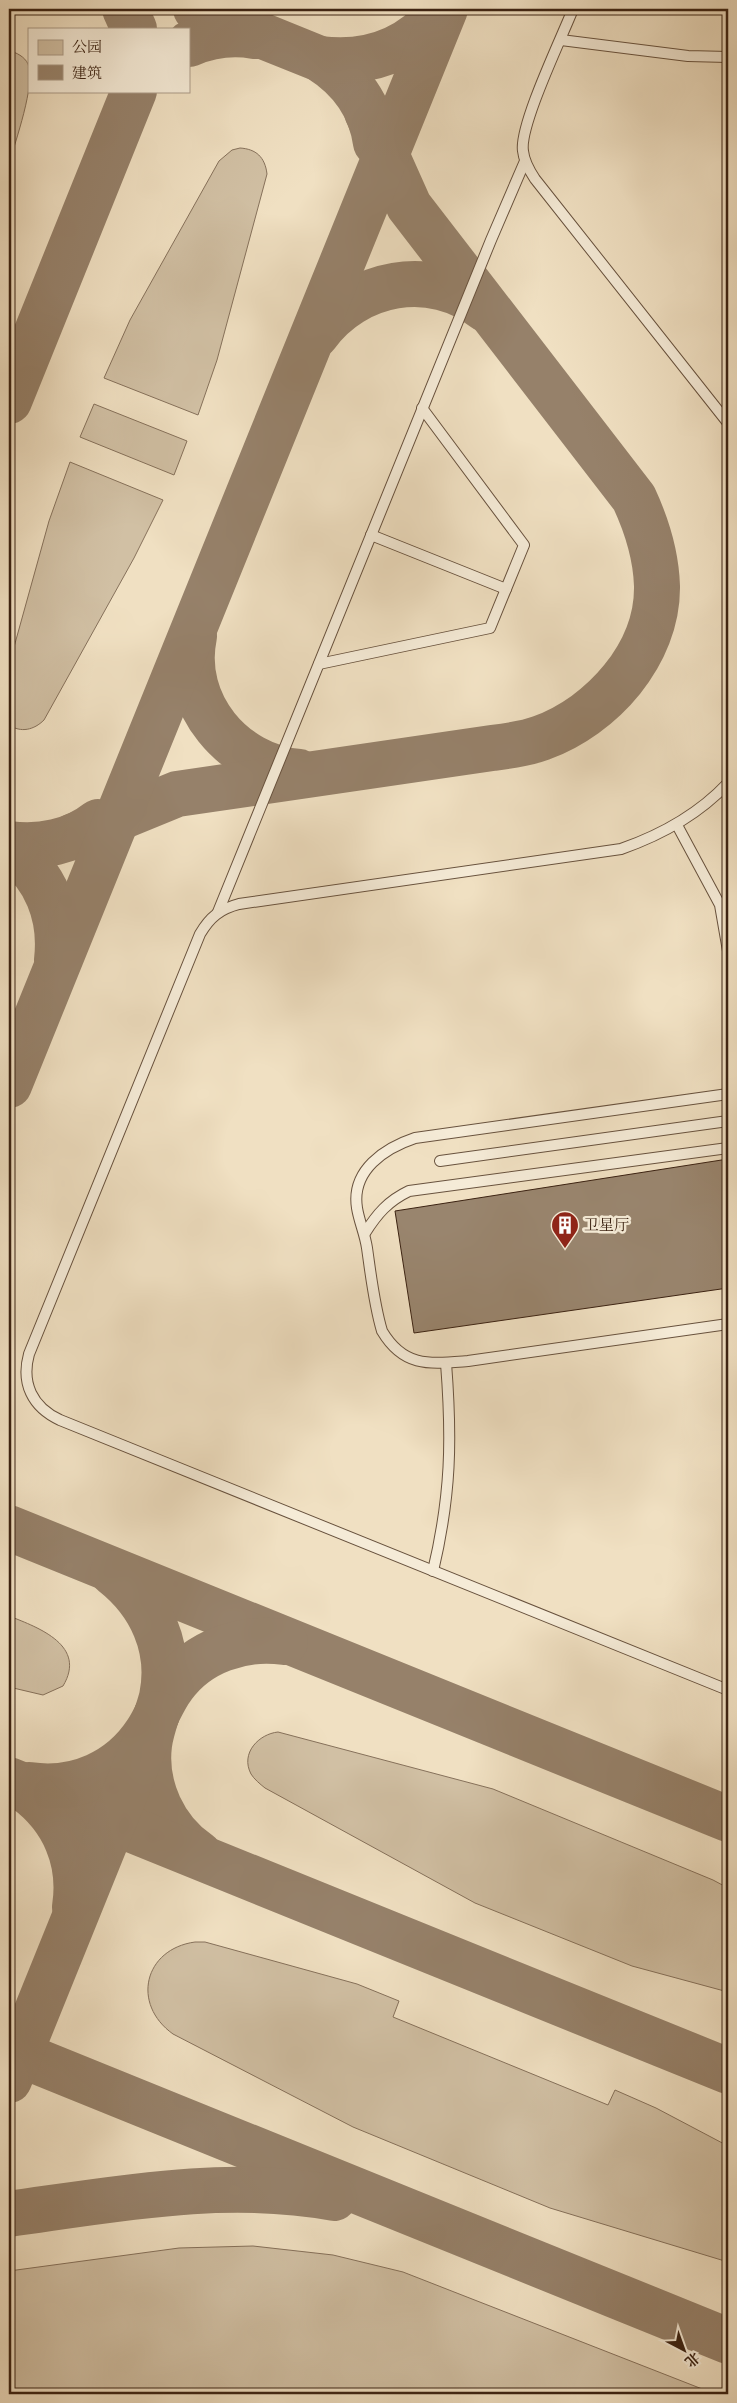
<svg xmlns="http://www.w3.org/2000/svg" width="737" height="2403" font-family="Cardo,'Noto Serif SC',serif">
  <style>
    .green { fill: #d1c0a4; stroke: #86715b }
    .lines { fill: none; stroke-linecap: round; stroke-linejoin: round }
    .taxiway { stroke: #96816a; stroke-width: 46 }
    .building { fill: #99856e; stroke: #3b2212 }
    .service-casing { stroke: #68523e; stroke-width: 12 }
    .service { stroke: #f5ebd7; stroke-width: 10 }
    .labels { text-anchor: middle; stroke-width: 5; stroke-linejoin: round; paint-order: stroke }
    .poi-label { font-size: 15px; fill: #3b2212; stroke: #f5ebd7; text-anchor: start }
  </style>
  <rect width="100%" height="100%" fill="#f0e0c2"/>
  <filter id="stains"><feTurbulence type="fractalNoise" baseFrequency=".004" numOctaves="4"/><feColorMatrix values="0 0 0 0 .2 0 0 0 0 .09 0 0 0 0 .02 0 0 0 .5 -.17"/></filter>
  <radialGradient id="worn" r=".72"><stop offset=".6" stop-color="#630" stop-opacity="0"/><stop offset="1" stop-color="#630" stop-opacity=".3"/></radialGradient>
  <g class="green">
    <path d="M9,51C16,52 25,57 28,64C36,84 15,142 9,164Z"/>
    <path d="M240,148C256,149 265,157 267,174L217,360L198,415L104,378L130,320L219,161L232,150Z"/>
    <polygon points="94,404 187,441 174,475 80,437"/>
    <path d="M70,462L163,500L134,558L44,720C34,730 21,733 9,725V665L49,521Z"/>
    <path d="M9,1616C40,1628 87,1646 63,1686L43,1695L9,1687Z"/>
    <path d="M278,1732L493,1789L713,1880L728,1888V1992L632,1966L475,1903L265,1788C260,1784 254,1779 251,1774C240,1753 259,1734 278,1732Z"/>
    <path d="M195,1942H205L357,1984L399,2001L393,2017L608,2105L615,2090L656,2108L728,2146V2262L550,2208L353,2127L173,2034C131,2004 144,1949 195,1942Z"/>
    <polygon points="253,2246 333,2255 403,2272 715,2394 9,2394 9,2271 179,2248"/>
  </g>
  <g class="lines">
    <g class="taxiway">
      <polyline points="125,9 134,29"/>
      <path d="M196,9L320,59C350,78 371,106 376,143"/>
      <path d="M189,44C210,35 232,32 255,36"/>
      <path d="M320,59C368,65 410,50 441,12"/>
      <path d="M316,335C355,281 432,266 485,309"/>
      <polyline points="9,401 134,91"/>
      <path d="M194,636C180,704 233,766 299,772"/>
      <path d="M72,837L177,794L492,748C508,746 525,744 541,738C602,716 658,654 657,586C656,554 647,526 634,498L409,206L367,112"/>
      <path d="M9,844C40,848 73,842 98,822"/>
      <path d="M9,849C46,874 62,916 57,960"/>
      <polyline points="9,1085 445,9"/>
      <polyline points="9,1528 728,1819"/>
      <path d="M113,1573C151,1603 172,1648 162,1697C158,1713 151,1728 149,1745C144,1787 164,1830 199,1854"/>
      <polyline points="9,1780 728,2071"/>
      <path d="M29,1785C76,1792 121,1772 147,1732C157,1717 162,1700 173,1686C198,1651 243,1636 285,1642"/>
      <path d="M26,1790C64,1818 82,1861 75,1907"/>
      <polyline points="9,2050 728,2341"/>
      <polyline points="9,2080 157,1714"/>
      <path d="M9,2214C117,2199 225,2178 334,2198"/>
    </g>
  </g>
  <polygon class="building" points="728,1159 728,1288 414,1333 395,1211"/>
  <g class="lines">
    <g class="service-casing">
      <g id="service">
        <path d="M573,9C562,37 519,126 523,151C524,161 529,170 535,179L728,423"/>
        <polyline points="561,40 688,56 728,57"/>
        <polyline points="371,535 506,589"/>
        <polyline points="319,664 490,628 524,545 422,408"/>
        <path d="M728,783C698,815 661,835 621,849L239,904C220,909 210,917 200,934L29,1354C21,1383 32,1407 60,1420L728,1690"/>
        <polyline points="677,825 720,905 728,951"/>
        <polyline points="218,912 491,240 525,161"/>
        <path d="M728,1094L415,1138C385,1148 351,1170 357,1208C359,1221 365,1234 367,1248C371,1276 374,1304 382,1331C404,1368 430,1364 468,1361L728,1324"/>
        <polyline points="440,1161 728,1121"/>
        <path d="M365,1233C377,1214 388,1201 409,1191L728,1148"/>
        <path d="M433,1571C451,1495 452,1440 446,1363"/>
      </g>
    </g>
    <use href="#service" class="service"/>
  </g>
  <defs>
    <g id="building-pin" transform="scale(1.4375)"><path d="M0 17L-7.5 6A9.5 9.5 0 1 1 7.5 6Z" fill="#8f2418" stroke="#f5ebd7"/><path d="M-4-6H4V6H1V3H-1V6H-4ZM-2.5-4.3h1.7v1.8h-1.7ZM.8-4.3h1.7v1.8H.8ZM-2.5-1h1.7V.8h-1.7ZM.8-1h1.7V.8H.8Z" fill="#fff"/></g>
  </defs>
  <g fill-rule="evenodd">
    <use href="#building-pin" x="565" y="1225"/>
  </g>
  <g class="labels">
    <g class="poi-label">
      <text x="584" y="1230">卫星厅</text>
    </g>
  </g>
  <rect width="737" height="2403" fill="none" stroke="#f0e0c2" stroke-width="30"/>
  <rect x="10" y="10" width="717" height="2383" fill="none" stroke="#3b2212" stroke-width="2.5"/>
  <rect x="15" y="15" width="707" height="2373" fill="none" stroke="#3b2212"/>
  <rect x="28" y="28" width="162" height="65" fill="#f5ebd7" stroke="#ab9b88"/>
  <rect x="38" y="40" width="25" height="15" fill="#d1c0a4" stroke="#ab9b88"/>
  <text x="72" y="52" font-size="15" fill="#3b2212">公园</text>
  <rect x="38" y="65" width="25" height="15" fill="#99856e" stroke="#ab9b88"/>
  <text x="72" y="78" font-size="15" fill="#3b2212">建筑</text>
  <g transform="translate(684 2350) rotate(139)" stroke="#f5ebd7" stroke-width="4" paint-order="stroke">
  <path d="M0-4L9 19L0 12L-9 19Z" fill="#3b2212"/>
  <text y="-8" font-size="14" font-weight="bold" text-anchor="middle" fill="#3b2212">北</text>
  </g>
  <rect width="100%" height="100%" filter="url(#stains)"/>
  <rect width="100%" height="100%" fill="url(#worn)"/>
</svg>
